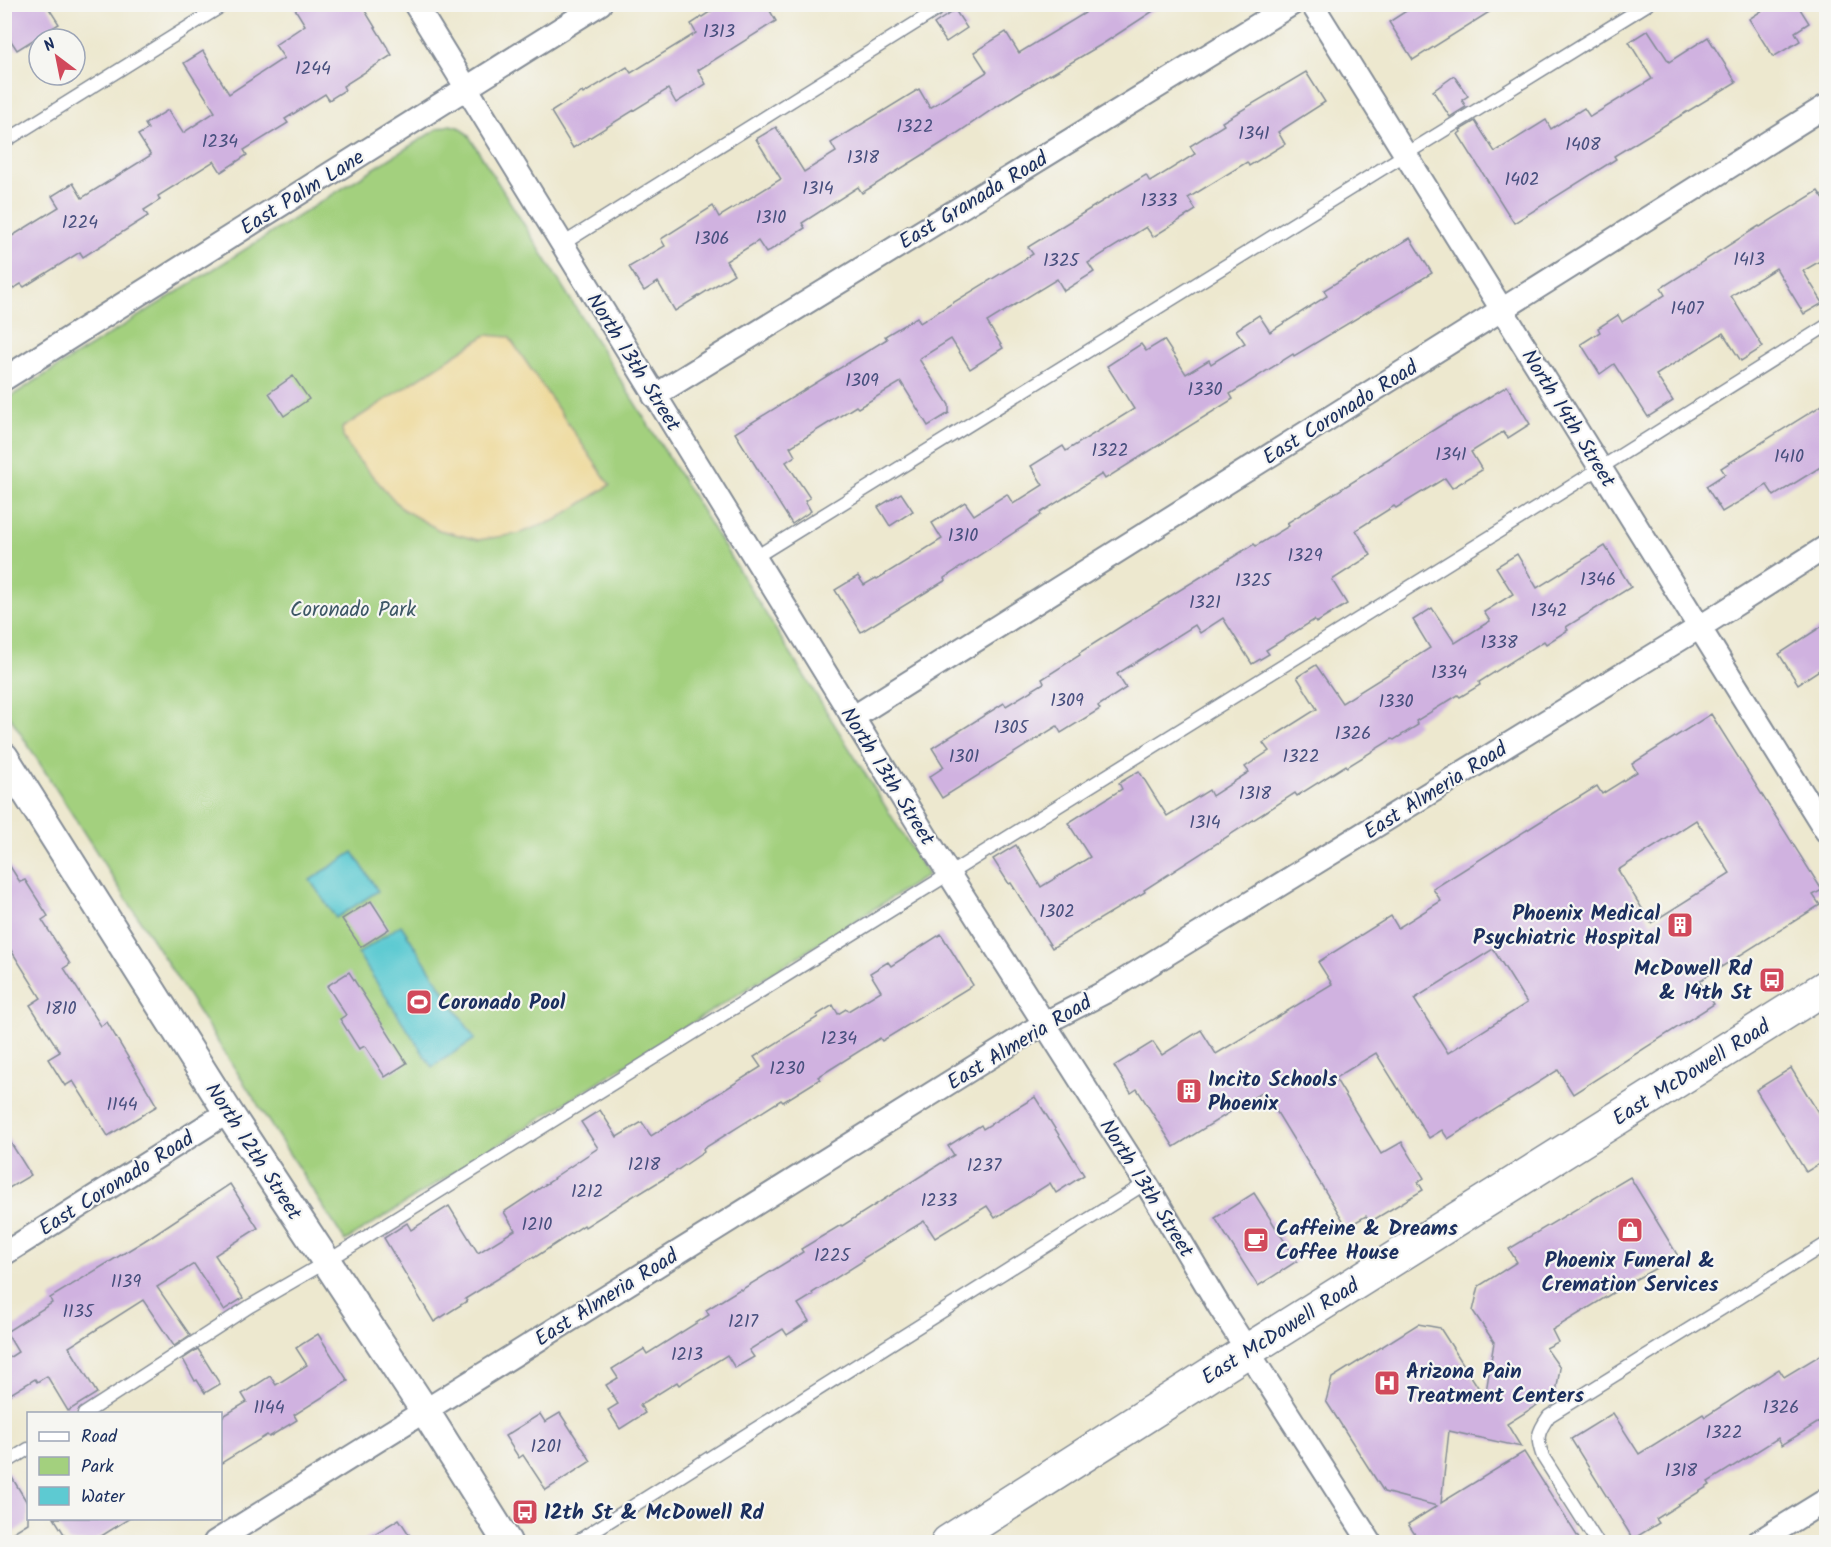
<svg xmlns="http://www.w3.org/2000/svg" width="1831" height="1547" font-family="Kalam,sans-serif">
  <style>
    .green { fill: #a3d07e; stroke: #5f806e; stroke-width: 1.5 }
    .sand { fill: #eeda9e; stroke: #84847e; stroke-width: 1.5 }
    .water { fill: #5dcad2; stroke: #3c7c98; stroke-width: 1.5 }
    .building { fill: #d0b2e0; fill-rule: evenodd }
    .lines { fill: none; stroke-linecap: round; stroke-linejoin: round }
    .service-casing { stroke: #848c96; stroke-width: 15 }
    .minor-casing { stroke: #848c96; stroke-width: 26 }
    .tertiary-casing { stroke: #848c96; stroke-width: 32 }
    .primary-casing { stroke: #848c96; stroke-width: 36 }
    .service { stroke: #fff; stroke-width: 12 }
    .minor { stroke: #fff; stroke-width: 22 }
    .tertiary { stroke: #fff; stroke-width: 28 }
    .primary { stroke: #fff; stroke-width: 33 }
    .labels { text-anchor: middle; stroke-width: 4.5; stroke-linejoin: round; paint-order: stroke }
    .number-label { font-size: 18px; fill: #48507e }
    .street-label { font-size: 21px; fill: #1b2f5e; stroke: #f6f6f2 }
    .park-label { font-size: 21px; fill: #3d5766; stroke: #f6f6f2 }
    .poi-label { font-size: 21px; font-weight: bold; fill: #1b2f5e; stroke: #f6f6f2; text-anchor: start }
  </style>
  <rect width="100%" height="100%" fill="#f6f6f2"/>
  <filter id="ink" filterUnits="userSpaceOnUse"><feTurbulence type="fractalNoise" baseFrequency=".0167" numOctaves="2"/><feDisplacementMap in="SourceGraphic" scale="12" xChannelSelector="R" yChannelSelector="G"/><feConvolveMatrix kernelMatrix="1 2 1 2 8 2 1 2 1" color-interpolation-filters="sRGB"/></filter>
  <filter id="wash" filterUnits="userSpaceOnUse"><feTurbulence type="fractalNoise" baseFrequency=".008" numOctaves="4" result="noise"/><feDisplacementMap in="SourceGraphic" scale="24" xChannelSelector="R" yChannelSelector="G"/><feGaussianBlur stdDeviation="1.35" result="paint"/><feColorMatrix in="noise" values="0 0 0 0 0 0 0 0 0 0 0 0 0 0 0 0 0 1.4 0 .05"/><feComposite in="paint" operator="in"/></filter>
  <g filter="url(#wash)">
    <rect width="100%" height="100%" fill="#ede8cf"/>
    <polygon class="green" points="450,125 461,128 469,136 928,875 345,1241 5,709 5,400 437,129"/>
    <polygon class="sand" points="486,335 509,337 610,485 556,520 517,534 478,540 439,530 402,509 354,455 343,437 342,428"/>
    <g class="water">
      <polygon points="353,852 378,891 336,918 310,880"/>
      <polygon points="401,925 475,1039 432,1067 358,954"/>
    </g>
    <g id="blocks">
      <g class="building">
        <polygon points="4,4 46,4 59,24 17,50 4,30"/>
        <polygon points="292,4 361,4 392,55 343,86 345,90 329,100 325,94 285,119 288,123 244,150 247,155 221,172 214,161 158,196 160,200 144,210 148,216 83,257 80,252 24,287 21,284 4,294 4,241 59,207 52,196 73,183 82,198 151,155 138,135 148,129 145,124 168,110 183,133 215,112 184,63 203,51 229,94 284,58 275,45 305,25"/>
        <polygon points="722,4 766,4 776,21 698,70 706,84 676,103 668,89 573,148 551,112 582,92 583,94 627,67 631,73 696,33 691,24"/>
        <polygon points="1080,4 1164,4 1104,43 1050,75 1049,74 993,109 950,138 862,193 858,187 802,223 805,228 766,253 758,241 726,261 734,274 675,311 658,282 644,291 629,267 665,246 661,239 713,206 719,217 781,179 756,139 776,127 804,172 836,152 831,143 919,89 930,108 987,72 974,52 1006,32 1019,53 1085,13"/>
        <polygon points="1417,4 1502,4 1413,60 1389,22"/>
        <polygon points="1772,4 1797,4 1809,23 1795,32 1800,41 1773,57 1749,19"/>
        <polygon points="955,10 967,28 946,42 934,24"/>
        <polygon points="1648,30 1669,62 1708,37 1736,82 1614,156 1616,159 1514,223 1458,134 1461,132 1460,130 1475,121 1495,152 1546,120 1551,129 1584,108 1590,117 1652,79 1629,42"/>
        <polygon points="1306,72 1325,102 1278,132 1285,144 1249,166 1247,162 1188,198 1196,210 1153,237 1146,227 1088,263 1094,272 1064,291 1057,279 987,322 1003,348 970,369 951,339 919,359 949,405 949,413 928,426 901,382 858,408 856,406 790,447 795,456 786,462 810,498 805,501 811,511 792,524 735,433 887,339 885,336 917,317 920,323 1033,254 1028,247 1106,199 1146,175 1150,182 1195,154 1190,146 1224,125 1222,122"/>
        <polygon points="1454,76 1468,96 1462,100 1466,107 1450,117 1433,91"/>
        <polygon points="1818,191 1827,204 1827,257 1803,271 1823,303 1804,314 1776,268 1731,296 1763,347 1741,361 1723,333 1656,375 1673,401 1648,417 1614,364 1600,374 1581,344 1600,332 1598,328 1618,315 1622,322 1665,295 1661,288 1759,226 1760,227"/>
        <polygon points="1410,238 1432,273 1294,356 1293,354 1230,394 1233,399 1105,479 1102,474 1040,513 1041,515 944,578 946,580 861,632 835,590 858,576 864,585 876,578 877,579 942,539 932,523 965,502 974,515 1007,494 1013,504 1043,485 1031,466 1063,446 1066,451 1134,409 1107,366 1141,344 1146,351 1164,340 1186,374 1209,360 1211,364 1245,343 1236,330 1259,315 1270,332 1327,296 1324,290"/>
        <polygon points="293,376 309,399 284,416 269,393"/>
        <polygon points="1507,386 1530,424 1508,438 1503,432 1471,452 1482,470 1452,488 1445,478 1396,508 1394,506 1356,530 1371,555 1332,580 1347,604 1316,623 1314,620 1266,650 1269,654 1252,664 1223,618 1200,633 1195,625 1117,674 1126,688 1098,706 1100,709 1061,733 1057,726 942,798 929,777 944,767 932,748 1004,703 1006,706 1044,683 1042,679 1080,655 1079,653 1125,624 1254,544 1256,546 1289,526 1287,523 1383,463 1383,462 1443,424 1465,412"/>
        <polygon points="1827,402 1827,463 1774,496 1767,485 1722,512 1706,486 1725,474 1721,468"/>
        <polygon points="901,493 913,511 890,526 878,507"/>
        <polygon points="1605,546 1631,587 1566,627 1568,630 1546,644 1544,641 1479,682 1480,685 1460,697 1458,695 1416,721 1418,725 1394,740 1392,739 1347,767 1346,765 1297,796 1295,793 1144,890 1145,892 1052,948 1011,883 1009,884 993,859 1016,845 1041,887 1090,857 1068,823 1122,789 1119,783 1139,771 1167,816 1209,790 1212,796 1249,772 1245,767 1269,751 1263,743 1317,709 1297,677 1316,665 1342,703 1430,648 1413,620 1432,608 1455,643 1490,621 1484,612 1513,594 1496,567 1517,554 1537,588"/>
        <polygon points="1827,623 1827,665 1798,684 1779,654"/>
        <path d="M1711,714L1822,890L1813,895L1820,905L1699,981L1714,1004L1573,1094L1558,1070L1448,1139L1442,1130L1429,1138L1376,1053L1335,1078L1381,1154L1402,1142L1424,1178L1418,1182L1423,1190L1370,1222L1366,1216L1347,1227L1264,1091L1174,1147L1137,1089L1131,1093L1114,1066L1153,1042L1162,1055L1201,1030L1216,1054L1332,984L1318,962L1391,916L1398,928L1441,901L1433,889L1597,786L1602,794L1637,772L1632,764ZM1696,820L1730,873L1651,923L1618,870ZM1493,949L1527,1003L1448,1053L1414,999Z"/>
        <polygon points="4,857 20,882 25,880 48,916 42,920 70,964 64,968 101,1026 107,1022 157,1106 108,1136 73,1081 65,1086 48,1059 60,1052 30,1005 41,998 4,939"/>
        <polygon points="371,901 389,929 361,947 342,919"/>
        <polygon points="941,934 973,985 882,1041 880,1038 818,1077 820,1079 783,1102 781,1100 703,1149 704,1152 673,1173 639,1194 638,1193 585,1227 584,1225 534,1258 533,1257 465,1299 467,1301 434,1322 384,1238 407,1223 411,1230 449,1206 478,1253 515,1230 504,1212 554,1179 553,1178 598,1148 581,1122 600,1110 617,1137 642,1122 651,1136 761,1067 754,1057 818,1017 817,1015 833,1005 838,1014 846,1009 848,1011 881,991 870,973 888,962 891,966"/>
        <polygon points="349,972 407,1063 385,1077 365,1046 359,1049 340,1019 346,1015 327,986"/>
        <polygon points="1791,1068 1827,1127 1827,1159 1806,1172 1756,1090"/>
        <polygon points="1035,1097 1084,1175 1056,1193 1050,1183 995,1218 987,1206 935,1238 924,1221 862,1259 863,1261 812,1293 813,1295 798,1304 809,1321 787,1335 783,1329 749,1350 754,1357 735,1368 727,1355 679,1385 677,1382 640,1405 645,1413 620,1429 608,1410 618,1404 606,1385 618,1378 612,1369 644,1349 647,1354 709,1315 706,1310 740,1289 741,1290 803,1252 801,1249 841,1225 842,1226 954,1155 948,1146 981,1125 983,1129"/>
        <polygon points="4,1132 31,1175 4,1191"/>
        <polygon points="1630,1177 1678,1256 1629,1283 1552,1330 1558,1342 1546,1348 1560,1368 1556,1393 1507,1424 1521,1447 1449,1431 1441,1503 1524,1452 1581,1542 1420,1542 1408,1524 1437,1506 1384,1492 1326,1401 1332,1378 1418,1324 1440,1328 1485,1398 1494,1342 1473,1311 1479,1286 1517,1262 1509,1249"/>
        <polygon points="230,1184 258,1228 215,1255 243,1298 224,1310 194,1264 157,1287 190,1335 174,1346 143,1300 69,1347 97,1393 68,1411 47,1376 37,1382 35,1379 4,1398 4,1361 18,1352 6,1332 52,1303 50,1298 144,1241"/>
        <polygon points="1254,1193 1297,1261 1258,1286 1215,1218"/>
        <polygon points="318,1334 348,1381 294,1415 297,1420 269,1437 267,1435 220,1464 220,1418 247,1402 242,1394 270,1376 276,1385 307,1365 296,1348"/>
        <polygon points="198,1349 220,1384 205,1393 197,1380 195,1381 183,1359"/>
        <polygon points="1827,1351 1827,1417 1782,1445 1778,1438 1708,1482 1710,1485 1656,1519 1659,1523 1633,1539 1571,1439 1613,1413 1639,1454 1703,1414 1705,1417 1779,1369 1784,1377"/>
        <polygon points="560,1413 591,1461 546,1490 523,1455 519,1458 505,1436 540,1414 545,1422"/>
        <polygon points="8,1471 28,1504 28,1523 4,1538 4,1472"/>
        <polygon points="54,1518 130,1518 92,1542 69,1542"/>
        <polygon points="399,1519 414,1542 361,1542"/>
      </g>
    </g>
  </g>
  <g filter="url(#ink)">
    <use href="#blocks" fill-opacity="0" stroke="#848c96" stroke-width="1.5"/>
    <g class="lines">
      <g class="service-casing">
        <g id="service">
          <polyline points="4,142 225,4"/>
          <polyline points="561,245 946,4"/>
          <polyline points="754,558 1648,4"/>
          <polyline points="84,1414 250,1306 326,1262 1551,499 1826,326"/>
          <polyline points="4,1464 28,1449"/>
          <polyline points="576,1542 1146,1183"/>
          <path d="M1597,1542L1543,1457C1536,1438 1537,1433 1549,1416L1826,1244"/>
        </g>
      </g>
      <g class="minor-casing">
        <g id="minor">
          <polyline points="415,4 949,874 1146,1183 1219,1306 1370,1542"/>
          <polyline points="1312,4 1826,831"/>
          <polyline points="4,379 600,4"/>
          <polyline points="654,396 1292,4"/>
          <polyline points="852,718 1826,106"/>
          <polyline points="4,1254 228,1112"/>
          <polyline points="215,1542 1043,1024 1105,992 1700,627 1826,547"/>
          <polyline points="1758,1542 1826,1500"/>
        </g>
      </g>
      <g class="tertiary-casing">
        <polyline id="tertiary" points="4,757 228,1112 425,1411 507,1542"/>
      </g>
      <g class="primary-casing">
        <polyline id="primary" points="948,1542 1247,1351 1826,987"/>
      </g>
      <use href="#service" class="service"/>
      <use href="#minor" class="minor"/>
      <use href="#tertiary" class="tertiary"/>
      <use href="#primary" class="primary"/>
    </g>
  </g>
  <defs>
    <g id="building-square" transform="scale(1.35)"><rect x="-9" y="-9" width="18" height="18" rx="4" fill="#d1495b" stroke="#f6f6f2"/><path d="M-4-6H4V6H1V3H-1V6H-4ZM-2.5-4.3h1.7v1.8h-1.7ZM.8-4.3h1.7v1.8H.8ZM-2.5-1h1.7V.8h-1.7ZM.8-1h1.7V.8H.8Z" fill="#fff"/></g>
    <g id="bus-square" transform="scale(1.35)"><rect x="-9" y="-9" width="18" height="18" rx="4" fill="#d1495b" stroke="#f6f6f2"/><path d="M-5-6H5V4H4V6H2V4H-2V6H-4V4H-5ZM-3.5-4V0h7V-4ZM-3.5 1.2v1.5H-2V1.2ZM2 1.2v1.5H3.5V1.2Z" fill="#fff"/></g>
    <g id="stadium-square" transform="scale(1.35)"><rect x="-9" y="-9" width="18" height="18" rx="4" fill="#d1495b" stroke="#f6f6f2"/><path d="M0-5a6.5 5 0 1 0 0 10a6.5 5 0 1 0 0-10ZM-3.5-1.8h7v3.6h-7Z" fill="#fff"/></g>
    <g id="shop-square" transform="scale(1.35)"><rect x="-9" y="-9" width="18" height="18" rx="4" fill="#d1495b" stroke="#f6f6f2"/><path d="M-5-2.5h2.3a2.7 3.5 0 0 1 5.4 0H5L5.5 6h-11ZM-1.5-2.5h3a1.5 2.3 0 0 0-3 0Z" fill="#fff"/></g>
    <g id="cafe-square" transform="scale(1.35)"><rect x="-9" y="-9" width="18" height="18" rx="4" fill="#d1495b" stroke="#f6f6f2"/><path d="M-5.5-4.5H6V0H3Q3 3.5 0 3.5H-2.5Q-5.5 3.5-5.5 0ZM3-3.2v2h1.7v-2ZM-6 4.5H4V6H-6Z" fill="#fff"/></g>
    <g id="hospital-square" transform="scale(1.35)"><rect x="-9" y="-9" width="18" height="18" rx="4" fill="#d1495b" stroke="#f6f6f2"/><path d="M-5-5h3v3.5h4V-5h3V5h-3V1.5h-4V5h-3Z" fill="#fff"/></g>
  </defs>
  <g fill-rule="evenodd">
    <use href="#building-square" x="1680" y="925"/>
    <use href="#bus-square" x="1772" y="980"/>
    <use href="#stadium-square" x="419" y="1002"/>
    <use href="#building-square" x="1189" y="1091"/>
    <use href="#shop-square" x="1630" y="1230"/>
    <use href="#cafe-square" x="1256" y="1240"/>
    <use href="#hospital-square" x="1387" y="1383"/>
    <use href="#bus-square" x="525" y="1512"/>
  </g>
  <g class="labels">
    <g class="number-label">
      <text x="719" y="37">1313</text>
      <text x="313" y="74">1244</text>
      <text x="915" y="132">1322</text>
      <text x="1254" y="139">1341</text>
      <text x="220" y="147">1234</text>
      <text x="1583" y="150">1408</text>
      <text x="863" y="163">1318</text>
      <text x="1522" y="185">1402</text>
      <text x="818" y="194">1314</text>
      <text x="1159" y="206">1333</text>
      <text x="771" y="223">1310</text>
      <text x="80" y="228">1224</text>
      <text x="712" y="244">1306</text>
      <text x="1749" y="265">1413</text>
      <text x="1061" y="266">1325</text>
      <text x="1687" y="314">1407</text>
      <text x="862" y="386">1309</text>
      <text x="1205" y="395">1330</text>
      <text x="1110" y="456">1322</text>
      <text x="1451" y="460">1341</text>
      <text x="1789" y="462">1410</text>
      <text x="963" y="541">1310</text>
      <text x="1305" y="561">1329</text>
      <text x="1598" y="585">1346</text>
      <text x="1253" y="586">1325</text>
      <text x="1205" y="608">1321</text>
      <text x="1549" y="616">1342</text>
      <text x="1499" y="648">1338</text>
      <text x="1449" y="678">1334</text>
      <text x="1067" y="706">1309</text>
      <text x="1396" y="707">1330</text>
      <text x="1011" y="733">1305</text>
      <text x="1353" y="739">1326</text>
      <text x="964" y="762">1301</text>
      <text x="1301" y="762">1322</text>
      <text x="1255" y="799">1318</text>
      <text x="1205" y="828">1314</text>
      <text x="1057" y="917">1302</text>
      <text x="61" y="1014">1810</text>
      <text x="839" y="1044">1234</text>
      <text x="787" y="1074">1230</text>
      <text x="122" y="1110">1144</text>
      <text x="644" y="1170">1218</text>
      <text x="984" y="1171">1237</text>
      <text x="587" y="1197">1212</text>
      <text x="939" y="1206">1233</text>
      <text x="537" y="1230">1210</text>
      <text x="832" y="1261">1225</text>
      <text x="126" y="1287">1139</text>
      <text x="78" y="1317">1135</text>
      <text x="743" y="1327">1217</text>
      <text x="687" y="1360">1213</text>
      <text x="269" y="1413">1144</text>
      <text x="1781" y="1413">1326</text>
      <text x="1724" y="1438">1322</text>
      <text x="546" y="1452">1201</text>
      <text x="1681" y="1476">1318</text>
    </g>
    <g class="street-label">
      <text transform="translate(302 192) rotate(-32)" y="7">East Palm Lane</text>
      <text transform="translate(973 200) rotate(-31)" y="7">East Granada Road</text>
      <text transform="translate(634 362) rotate(58)" y="7">North 13th Street</text>
      <text transform="translate(1340 412) rotate(-32)" y="7">East Coronado Road</text>
      <text transform="translate(1569 418) rotate(58)" y="7">North 14th Street</text>
      <text transform="translate(888 776) rotate(58)" y="7">North 13th Street</text>
      <text transform="translate(1435 790) rotate(-32)" y="7">East Almeria Road</text>
      <text transform="translate(1019 1042) rotate(-31)" y="7">East Almeria Road</text>
      <text transform="translate(1691 1072) rotate(-32)" y="7">East McDowell Road</text>
      <text transform="translate(254 1151) rotate(57)" y="7">North 12th Street</text>
      <text transform="translate(116 1183) rotate(-32)" y="7">East Coronado Road</text>
      <text transform="translate(1147 1188) rotate(58)" y="7">North 13th Street</text>
      <text transform="translate(606 1297) rotate(-32)" y="7">East Almeria Road</text>
      <text transform="translate(1280 1331) rotate(-32)" y="7">East McDowell Road</text>
    </g>
    <g class="park-label">
      <text x="353" y="616">Coronado Park</text>
    </g>
    <g class="poi-label">
      <text x="1660" y="920" text-anchor="end">Phoenix Medical<tspan x="1660" dy="24">Psychiatric Hospital</tspan></text>
      <text x="1752" y="975" text-anchor="end">McDowell Rd<tspan x="1752" dy="24">&amp; 14th St</tspan></text>
      <text x="438" y="1009">Coronado Pool</text>
      <text x="1208" y="1086">Incito Schools<tspan x="1208" dy="24">Phoenix</tspan></text>
      <text x="1276" y="1235">Caffeine &amp; Dreams<tspan x="1276" dy="24">Coffee House</tspan></text>
      <text x="1630" y="1267" text-anchor="middle">Phoenix Funeral &amp;<tspan x="1630" dy="24">Cremation Services</tspan></text>
      <text x="1406" y="1378">Arizona Pain<tspan x="1406" dy="24">Treatment Centers</tspan></text>
      <text x="544" y="1519">12th St &amp; McDowell Rd</text>
    </g>
  </g>
  <rect width="1831" height="1547" fill="none" stroke="#f6f6f2" stroke-width="24"/>
  <rect x="27" y="1412" width="195" height="108" fill="#f6f6f2" stroke="#9ea6b7" stroke-width="1.5"/>
  <rect x="39" y="1432" width="30" height="9" fill="#ffffff" stroke="#9ea6b7" stroke-width="1.5"/>
  <text x="81" y="1442" font-size="18" fill="#1b2f5e">Road</text>
  <rect x="39" y="1457" width="30" height="18" fill="#a3d07e" stroke="#9ea6b7" stroke-width="1.5"/>
  <text x="81" y="1472" font-size="18" fill="#1b2f5e">Park</text>
  <rect x="39" y="1487" width="30" height="18" fill="#5dcad2" stroke="#9ea6b7" stroke-width="1.5"/>
  <text x="81" y="1502" font-size="18" fill="#1b2f5e">Water</text>
  <g transform="translate(57 57) rotate(328)"><circle r="28" fill="#f6f6f2" stroke="#9ea6b7" stroke-width="1.5"/>
  <path d="M0-4.5L10 22L0 15L-10 22Z" fill="#d1495b"/>
  <text y="-9" font-size="16" font-weight="bold" text-anchor="middle" fill="#1b2f5e">N</text>
  </g>
</svg>
